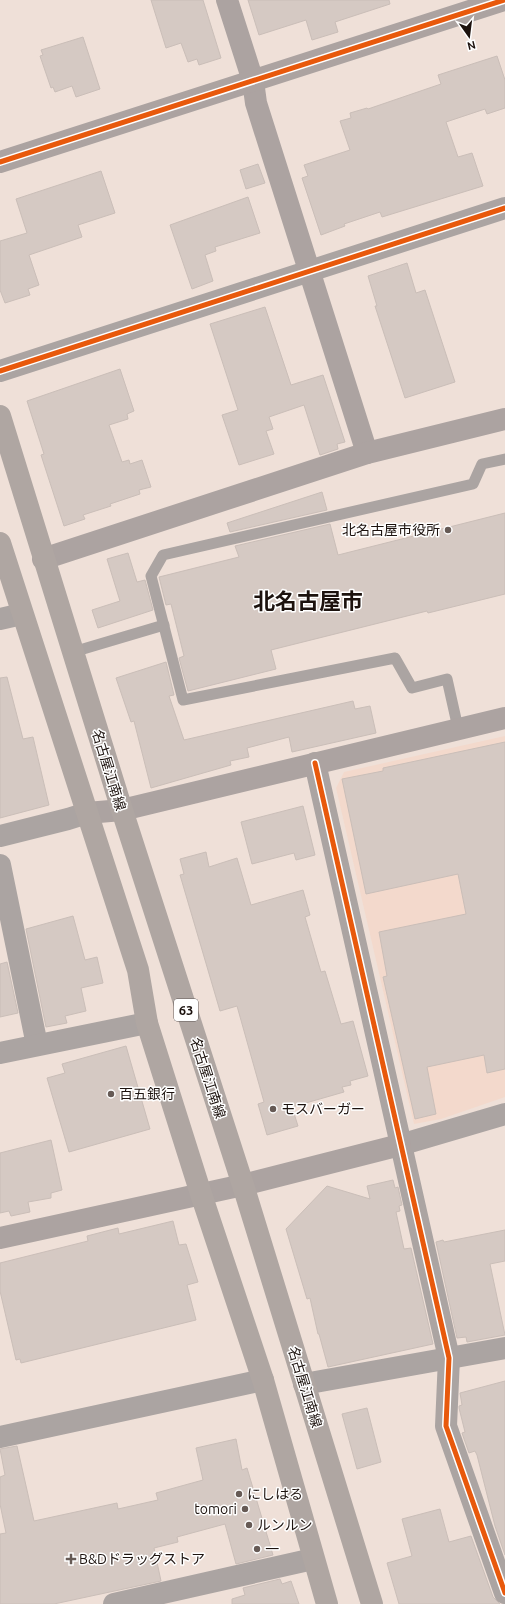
<svg xmlns="http://www.w3.org/2000/svg" width="505" height="1604" font-family="Ubuntu,'Noto Sans JP',sans-serif">
  <style>
    .built { fill: #f3d9cc }
    .building { fill: #d5c9c3; stroke: #cabeb8 }
    .lines { fill: none; stroke-linecap: round; stroke-linejoin: round }
    .lane { stroke: #aba4a2; stroke-width: 11 }
    .street { stroke: #aba4a2; stroke-width: 22 }
    .secondary { stroke: #aca3a1; stroke-width: 22 }
    .primary { stroke: #afa6a2; stroke-width: 22 }
    .cycleway-casing { stroke: #fff; stroke-width: 8 }
    .cycleway { stroke: #e8590c; stroke-width: 5 }
    .poi-dot { fill: #665a55; stroke: #fff; stroke-width: 1.5 }
    .labels { text-anchor: middle; stroke-width: 3; stroke-linejoin: round; paint-order: stroke }
    .shield { fill: #fff; stroke: #605956; stroke-width: 1 }
    .shield-label { font-size: 13px; font-weight: bold; fill: #1c120e }
    .poi-label { font-size: 14px; fill: #1c120e; stroke: #fff; text-anchor: start }
    .street-label { font-size: 14px; fill: #1c120e; stroke: #fff }
    .town-label { font-size: 22px; font-weight: bold; fill: #1c120e; stroke: #fff }
  </style>
  <rect width="100%" height="100%" fill="#efe0d8"/>
  <polygon class="built" points="505,736 505,1097 441,1119 414,1124 336,788 344,772"/>
  <g class="building">
    <polygon points="151,0 203,0 221,58 199,65 197,59 188,62 181,43 166,48"/>
    <polygon points="248,0 389,0 390,4 335,22 338,32 312,40 306,20 259,35"/>
    <polygon points="83,37 100,89 76,97 72,86 55,92 53,87 51,88 40,56 43,55 41,50"/>
    <polygon points="497,56 505,80 505,108 487,114 485,109 446,122 458,157 472,153 483,186 382,217 380,212 344,224 345,226 321,235 302,178 308,176 304,165 350,150 340,121 351,118 350,113 367,108 368,109 441,84 438,75"/>
    <polygon points="258,164 265,183 246,189 240,170"/>
    <polygon points="101,171 115,213 78,225 82,237 29,255 39,285 28,289 30,295 5,303 0,290 0,241 27,233 16,199"/>
    <polygon points="248,197 260,233 215,247 216,251 205,255 213,281 192,289 170,225"/>
    <polygon points="407,263 416,293 425,290 455,382 405,398 375,306 377,306 368,276"/>
    <polygon points="265,307 291,385 323,375 345,442 337,444 338,449 320,455 304,405 269,417 273,429 266,431 274,454 239,465 222,415 238,410 210,324"/>
    <polygon points="120,369 134,411 127,414 128,419 109,425 122,462 129,460 130,464 142,460 151,487 139,490 140,494 110,504 111,506 83,515 85,519 64,526 41,455 44,454 27,401"/>
    <polygon points="322,492 327,510 230,532 227,523"/>
    <polygon points="505,513 505,594 428,613 427,611 271,650 276,669 188,691 179,658 184,656 171,604 166,605 159,577 239,557 235,546 330,524 338,555"/>
    <polygon points="128,553 137,582 145,580 153,610 98,628 92,610 120,601 107,559"/>
    <polygon points="166,662 174,695 169,696 184,740 353,701 355,709 370,706 376,733 292,752 289,737 247,748 249,757 230,761 231,765 151,788 134,721 131,722 116,678"/>
    <polygon points="7,677 23,739 33,737 49,805 0,818 0,678"/>
    <polygon points="505,742 505,1069 487,1073 484,1055 427,1067 436,1114 415,1119 383,977 387,976 379,932 466,914 458,874 366,894 342,779 383,771 383,768"/>
    <polygon points="303,806 315,855 296,860 294,853 252,864 241,822"/>
    <polygon points="206,852 209,867 237,858 251,905 303,890 310,915 305,917 321,972 325,971 341,1024 353,1021 368,1076 350,1081 351,1085 342,1087 344,1092 292,1107 298,1126 267,1135 258,1104 264,1102 237,1006 220,1011 180,875 184,874 180,859"/>
    <polygon points="73,916 85,960 97,957 103,983 81,988 86,1011 65,1016 67,1023 46,1027 26,929"/>
    <polygon points="7,962 18,1013 0,1017 0,964"/>
    <polygon points="126,1046 150,1129 69,1152 47,1078 65,1073 62,1064"/>
    <polygon points="51,1140 62,1190 51,1193 51,1198 28,1202 30,1212 11,1216 9,1211 0,1213 0,1153"/>
    <polygon points="393,1180 395,1188 398,1187 402,1205 399,1206 400,1211 396,1212 404,1249 411,1248 433,1344 328,1367 319,1334 318,1334 310,1298 307,1299 286,1229 327,1186 370,1199 367,1186"/>
    <polygon points="173,1221 179,1245 186,1244 198,1282 187,1285 196,1320 21,1363 20,1359 16,1360 0,1291 0,1263 88,1241 87,1236 118,1228 119,1234"/>
    <polygon points="505,1230 505,1261 490,1264 505,1335 467,1342 466,1337 457,1338 436,1242 443,1240 444,1242"/>
    <polygon points="505,1381 505,1555 495,1526 477,1455 475,1451 469,1453 463,1436 462,1433 465,1432 459,1408 459,1406 462,1405 460,1393"/>
    <polygon points="367,1408 381,1462 357,1469 342,1414"/>
    <polygon points="236,1439 242,1470 247,1468 273,1555 236,1564 225,1524 177,1537 178,1542 154,1548 161,1581 54,1604 0,1604 0,1534 6,1533 0,1504 0,1477 5,1475 0,1449 17,1446 34,1521 117,1503 118,1509 158,1500 156,1493 203,1480 196,1448"/>
    <polygon points="440,1509 449,1542 471,1536 493,1597 500,1604 399,1604 387,1563 412,1556 402,1519"/>
    <polygon points="280,1579 282,1584 291,1581 299,1604 232,1604 232,1599 245,1595 243,1588"/>
  </g>
  <g class="lines">
    <g class="lane">
      <polyline points="73,652 164,625"/>
      <polyline points="458,728 447,679 412,688 395,658 183,700 151,576 163,555 473,484 482,464 505,459"/>
    </g>
    <g class="street">
      <polyline points="0,371 505,208"/>
      <polyline points="0,619 22,614"/>
      <polyline points="315,763 449,1358 446,1426 505,1593"/>
      <polyline points="0,836 68,819 87,813"/>
      <polyline points="0,865 37,1045"/>
      <polyline points="0,1053 147,1023"/>
      <polyline points="400,1145 505,1114"/>
      <polyline points="304,1384 505,1348"/>
      <polyline points="0,1437 263,1380"/>
      <polyline points="114,1604 313,1559"/>
    </g>
    <g class="secondary">
      <polyline points="227,0 253,81 256,103 367,453"/>
      <polyline points="0,162 504,0"/>
      <polyline points="43,559 367,453 505,419"/>
      <polyline points="87,813 122,810 505,718"/>
      <polyline points="0,1238 243,1185 400,1145"/>
    </g>
    <g class="primary">
      <polyline points="0,416 122,810 243,1185 372,1604"/>
      <polyline points="0,543 138,970 147,1023 201,1194 263,1380 327,1604"/>
    </g>
    <g class="cycleway-casing">
      <g id="cycleway">
        <polyline points="0,162 504,0"/>
        <polyline points="0,371 505,208"/>
        <polyline points="315,763 449,1358 446,1426 505,1593"/>
      </g>
    </g>
    <use href="#cycleway" class="cycleway"/>
  </g>
  <g class="poi-dot">
    <circle cx="448" cy="530" r="4"/>
    <circle cx="111" cy="1094" r="4"/>
    <circle cx="273" cy="1109" r="4"/>
    <circle cx="239" cy="1494" r="4"/>
    <circle cx="245" cy="1509" r="4"/>
    <circle cx="249" cy="1525" r="4"/>
    <circle cx="257" cy="1549" r="4"/>
    <path d="M69 1553h4v4h4v4h-4v4h-4v-4h-4v-4h4z"/>
  </g>
  <g class="labels">
    <rect class="shield" x="174" y="999" width="24" height="22" rx="3"/>
    <g class="shield-label">
      <text x="186" y="1015">63</text>
    </g>
    <g class="poi-label">
      <text x="440" y="535" text-anchor="end">北名古屋市役所</text>
      <text x="119" y="1099">百五銀行</text>
      <text x="281" y="1114">モスバーガー</text>
      <text x="247" y="1499">にしはる</text>
      <text x="237" y="1514" text-anchor="end">tomori</text>
      <text x="257" y="1530">ルンルン</text>
      <text x="265" y="1554">一</text>
      <text x="79" y="1564">B&amp;Dドラッグストア</text>
    </g>
    <g class="street-label">
      <text transform="translate(109 770) rotate(73)" y="5">名古屋江南線</text>
      <text transform="translate(208 1078) rotate(72)" y="5">名古屋江南線</text>
      <text transform="translate(305 1387) rotate(73)" y="5">名古屋江南線</text>
    </g>
    <g class="town-label">
      <text x="308" y="609">北名古屋市</text>
    </g>
  </g>
  <g transform="translate(469 36) rotate(166)" stroke="#ffffff" stroke-width="3" paint-order="stroke">
  <path d="M0-3L7 15L0 10L-7 15Z" fill="#1c120e"/>
  <text y="-6" font-size="11" font-weight="bold" text-anchor="middle" fill="#1c120e">N</text>
  </g>
</svg>
